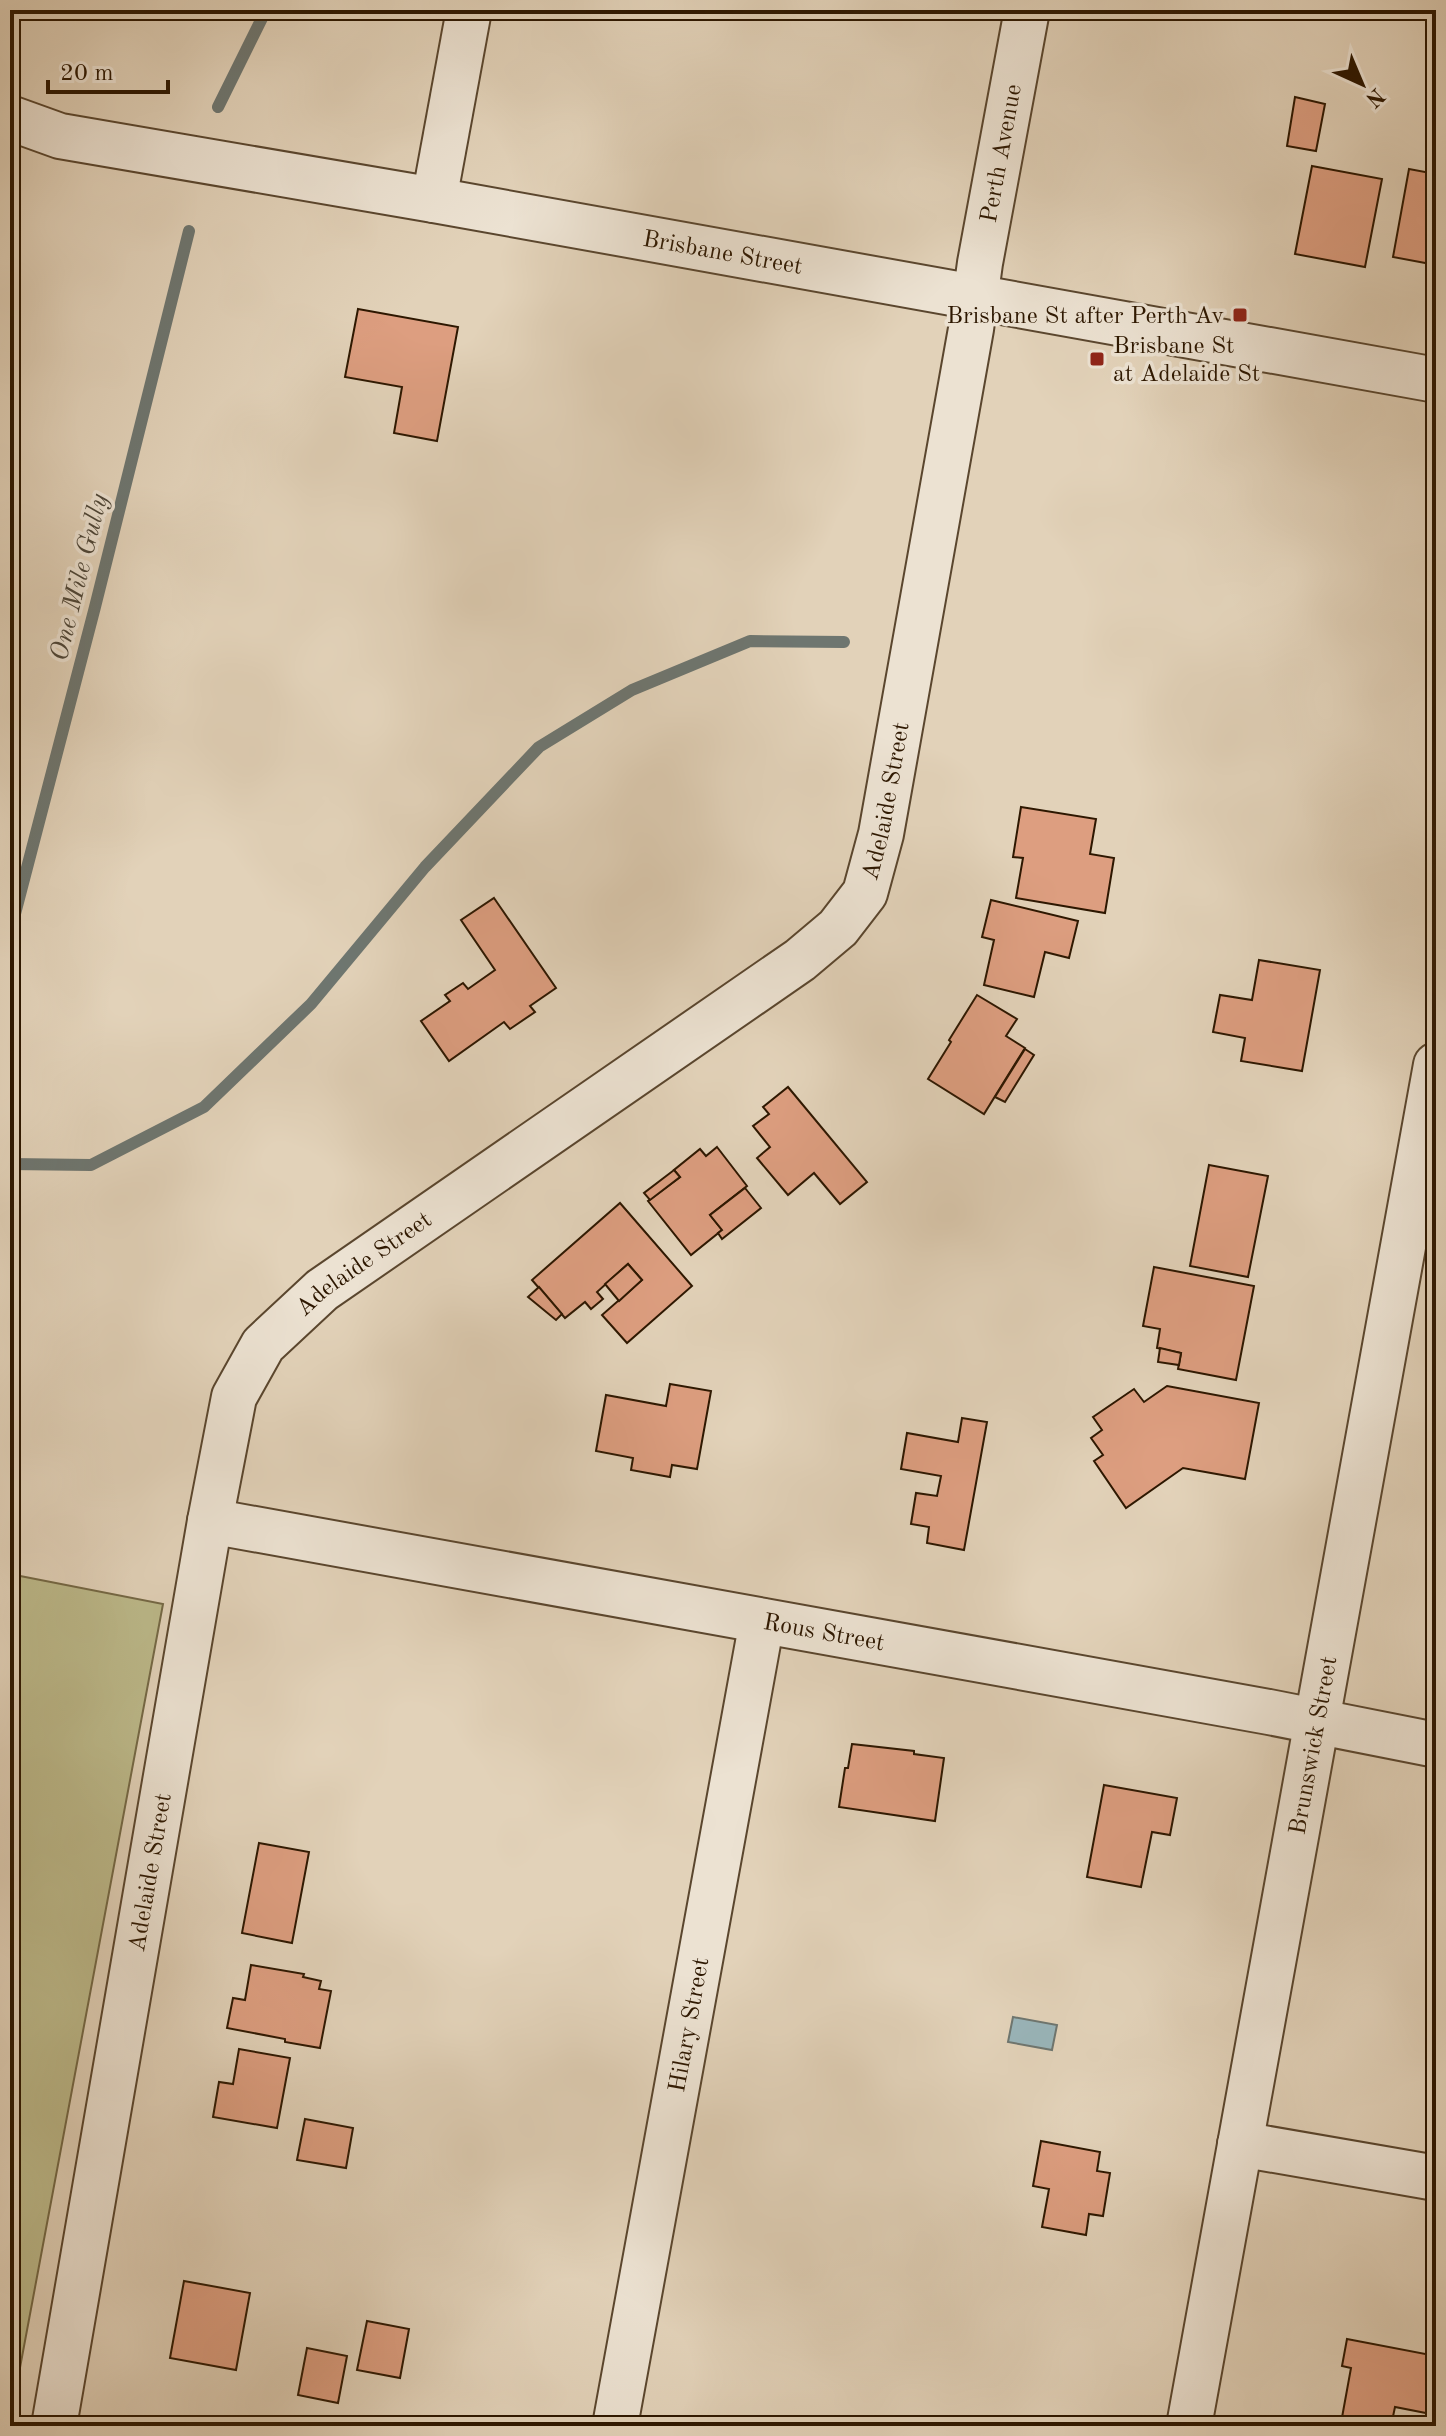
<svg xmlns="http://www.w3.org/2000/svg" width="1446" height="2436" font-family="'Old Standard TT',serif">
  <style>
    .green { fill: #bcb98a; stroke: #746845; stroke-width: 2 }
    .water { fill: #99b5ba; stroke: #6e7670; stroke-width: 2 }
    .lines { fill: none; stroke-linecap: round; stroke-linejoin: round }
    .stream { stroke: #6e7670; stroke-width: 12 }
    .building { fill: #dd9e80; stroke: #2d1700; stroke-width: 2 }
    .minor-casing { stroke: #5a462e; stroke-width: 48 }
    .minor { stroke: #ece2d2; stroke-width: 44 }
    .poi-dot { fill: #8f2418; stroke: #ece2d2; stroke-width: 3 }
    .labels { text-anchor: middle; stroke-width: 7; stroke-linejoin: round; paint-order: stroke }
    .street-label { font-size: 24px; fill: #2d1700; stroke: #ece2d2 }
    .poi-label { font-size: 24px; fill: #2d1700; stroke: #ece2d2; text-anchor: end }
    .water-label { font-size: 26px; font-style: italic; fill: #4d4638; stroke: #ece2d2 }
  </style>
  <rect width="100%" height="100%" fill="#e2d2b9"/>
  <filter id="stains"><feTurbulence type="fractalNoise" baseFrequency=".0025" numOctaves="4"/><feColorMatrix values="0 0 0 0 .2 0 0 0 0 .09 0 0 0 0 .02 0 0 0 .5 -.17"/></filter>
  <radialGradient id="worn" r=".72"><stop offset=".6" stop-color="#630" stop-opacity="0"/><stop offset="1" stop-color="#630" stop-opacity=".3"/></radialGradient>
  <polygon class="green" points="10,1574 163,1604 10,2421"/>
  <polygon class="water" points="1013,2017 1057,2025 1052,2050 1008,2042"/>
  <g class="lines">
    <g class="stream">
      <polyline points="218,107 266,10"/>
      <polyline points="10,933 95,607 189,231"/>
      <polyline points="10,1164 91,1165 204,1107 311,1004 425,867 539,747 632,690 750,641 844,642"/>
    </g>
  </g>
  <g class="building">
    <polygon points="1295,97 1325,104 1316,151 1287,146"/>
    <polygon points="1312,166 1382,179 1365,267 1295,254"/>
    <polygon points="1409,169 1436,174 1436,265 1393,257"/>
    <polygon points="358,309 458,327 437,441 394,433 402,387 345,377"/>
    <polygon points="1021,807 1096,819 1090,854 1114,858 1105,913 1016,898 1023,858 1013,857"/>
    <polygon points="494,898 556,988 530,1006 535,1012 510,1029 504,1022 449,1061 421,1021 450,1001 445,995 463,983 468,989 495,970 461,920"/>
    <polygon points="991,900 1078,921 1069,958 1045,952 1034,997 984,985 994,940 982,937"/>
    <polygon points="1259,960 1320,970 1302,1071 1241,1061 1245,1038 1213,1032 1220,995 1252,1000"/>
    <polygon points="977,995 1017,1019 1006,1036 1025,1048 984,1114 928,1079 951,1042 949,1040"/>
    <polygon points="1025,1049 1034,1055 1005,1102 995,1097"/>
    <polygon points="788,1087 867,1182 840,1204 814,1173 788,1195 757,1158 770,1147 753,1126 769,1114 763,1107"/>
    <polygon points="717,1147 747,1186 710,1215 722,1230 691,1255 648,1201 680,1177 674,1170 700,1149 706,1156"/>
    <polygon points="1209,1165 1268,1176 1248,1277 1190,1266"/>
    <polygon points="674,1170 680,1177 650,1200 644,1193"/>
    <polygon points="745,1188 761,1208 722,1239 718,1233 722,1230 710,1215"/>
    <polygon points="620,1203 692,1286 627,1343 602,1315 642,1280 628,1264 597,1292 603,1299 591,1309 585,1302 565,1318 532,1280"/>
    <polygon points="628,1264 642,1280 619,1301 605,1284"/>
    <polygon points="1154,1267 1254,1286 1236,1380 1178,1369 1181,1353 1157,1348 1160,1329 1143,1326"/>
    <polygon points="539,1287 562,1314 556,1320 528,1297"/>
    <polygon points="1160,1348 1181,1353 1179,1365 1158,1362"/>
    <polygon points="670,1384 711,1391 697,1469 672,1465 670,1477 631,1470 633,1458 596,1451 606,1395 666,1406"/>
    <polygon points="1167,1386 1259,1403 1245,1479 1183,1468 1126,1508 1094,1461 1103,1455 1091,1438 1102,1430 1093,1417 1134,1389 1144,1402"/>
    <polygon points="962,1418 987,1422 964,1550 927,1543 929,1527 911,1524 916,1493 937,1496 941,1476 901,1469 907,1433 958,1442"/>
    <polygon points="852,1744 914,1751 914,1754 944,1758 935,1821 839,1807 845,1768 848,1768"/>
    <polygon points="1104,1785 1177,1798 1170,1835 1152,1832 1141,1887 1087,1877"/>
    <polygon points="259,1843 309,1852 292,1943 242,1933"/>
    <polygon points="251,1965 304,1974 303,1977 321,1981 319,1989 331,1991 320,2048 285,2042 285,2039 227,2028 233,1998 245,2000"/>
    <polygon points="239,2049 290,2058 277,2128 213,2117 219,2082 233,2084"/>
    <polygon points="305,2119 353,2128 346,2168 297,2160"/>
    <polygon points="1041,2141 1100,2152 1097,2171 1110,2173 1103,2216 1089,2214 1086,2235 1042,2227 1049,2189 1033,2186"/>
    <polygon points="184,2281 250,2293 236,2370 170,2358"/>
    <polygon points="367,2321 409,2329 400,2378 357,2370"/>
    <polygon points="1347,2339 1436,2356 1436,2415 1395,2407 1391,2426 1357,2426 1341,2423 1351,2368 1342,2366"/>
    <polygon points="307,2348 347,2356 338,2403 298,2395"/>
  </g>
  <g class="lines">
    <g class="minor-casing">
      <g id="minor">
        <path id="s1" d="M10,118L60,136L434,200L1436,380"/>
        <polyline points="434,200 469,10"/>
        <path id="s2" d="M210,1521L1269,1712L1436,1745"/>
        <polyline points="1240,2144 1436,2178"/>
        <path id="s3" d="M54,2426L210,1521L234,1397L263,1345L322,1290L800,960L838,928L865,893L881,834L971,329L980,263L1027,10"/>
        <path id="s4" d="M615,2426L762,1621"/>
        <path id="s5" d="M1189,2426L1436,1065"/>
      </g>
    </g>
    <use href="#minor" class="minor"/>
  </g>
  <g class="poi-dot">
    <rect x="1232" y="307" width="16" height="16" rx="4"/>
    <rect x="1089" y="351" width="16" height="16" rx="4"/>
  </g>
  <g class="labels">
    <g class="street-label">
      <text dy="8" stroke="none"><textPath href="#s3" startOffset="2612">Perth Avenue</textPath></text>
      <text dy="8" stroke="none"><textPath href="#s1" startOffset="726">Brisbane Street</textPath></text>
      <text dy="8" stroke="none"><textPath href="#s3" startOffset="1954">Adelaide Street</textPath></text>
      <text dy="8" stroke="none"><textPath href="#s3" startOffset="1234">Adelaide Street</textPath></text>
      <text dy="8" stroke="none"><textPath href="#s2" startOffset="624">Rous Street</textPath></text>
      <text dy="8" stroke="none"><textPath href="#s5" startOffset="692">Brunswick Street</textPath></text>
      <text dy="8" stroke="none"><textPath href="#s3" startOffset="562">Adelaide Street</textPath></text>
      <text dy="8" stroke="none"><textPath href="#s4" startOffset="408">Hilary Street</textPath></text>
    </g>
    <g class="poi-label">
      <text x="1224" y="323">Brisbane St after Perth Av</text>
      <text x="1113" y="353" text-anchor="start">Brisbane St<tspan x="1113" dy="28">at Adelaide St</tspan></text>
    </g>
    <g class="water-label">
      <text transform="translate(78 577) rotate(-76)" y="9">One Mile Gully</text>
    </g>
  </g>
  <rect width="1446" height="2436" fill="none" stroke="#e2d2b9" stroke-width="40"/>
  <rect x="12" y="12" width="1422" height="2412" fill="none" stroke="#2d1700" stroke-width="4"/>
  <rect x="20" y="20" width="1406" height="2396" fill="none" stroke="#2d1700" stroke-width="2"/>
  <g transform="translate(1362 84) rotate(136)" stroke="#ece2d2" stroke-width="6" paint-order="stroke">
  <path d="M0-6L14 30L0 20L-14 30Z" fill="#2d1700"/>
  <text y="-12" font-size="22" font-weight="bold" text-anchor="middle" fill="#2d1700">N</text>
  </g>
  <path d="M48 80v12h120v-12" fill="none" stroke="#2d1700" stroke-width="4"/>
  <text x="60" y="80" font-size="24" fill="#2d1700" stroke="#ece2d2" stroke-width="6" paint-order="stroke">20 m</text>
  <rect width="100%" height="100%" filter="url(#stains)"/>
  <rect width="100%" height="100%" fill="url(#worn)"/>
</svg>
